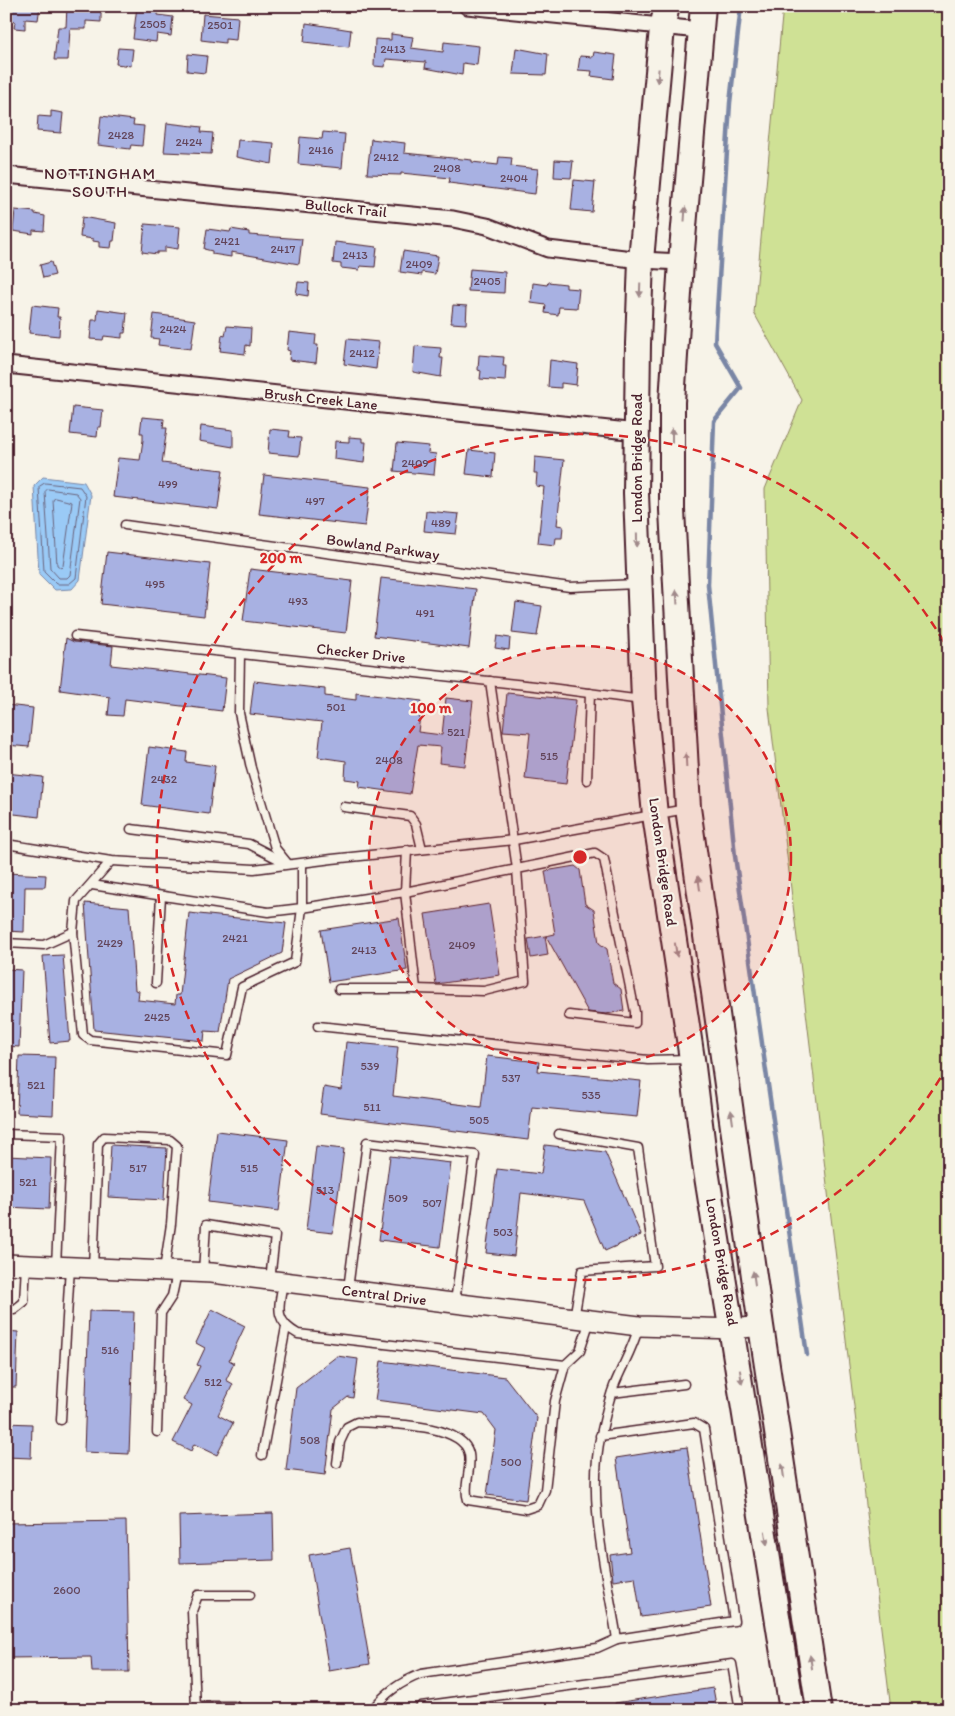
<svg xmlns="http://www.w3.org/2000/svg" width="955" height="1716" font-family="Itim,sans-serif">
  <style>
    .green { fill: #cfe195; stroke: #8c8060 }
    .water { fill: #9acaf6; stroke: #7a86a5 }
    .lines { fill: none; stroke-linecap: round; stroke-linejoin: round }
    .shore { stroke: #6a637c; stroke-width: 1 }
    .stream { stroke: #7a86a5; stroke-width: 4.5 }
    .building { fill: #a8b1e2; stroke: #4a1f2b }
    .service-casing { stroke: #4a1f2b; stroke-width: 11 }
    .minor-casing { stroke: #4a1f2b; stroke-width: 19 }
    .tertiary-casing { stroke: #4a1f2b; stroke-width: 22 }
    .primary-casing { stroke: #4a1f2b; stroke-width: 28 }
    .service { stroke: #f7f3e8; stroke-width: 8 }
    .minor { stroke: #f7f3e8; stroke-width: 15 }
    .tertiary { stroke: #f7f3e8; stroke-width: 19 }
    .primary { stroke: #f7f3e8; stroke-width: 24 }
    .oneway { fill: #a0898a }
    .ring { fill: none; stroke: #d62828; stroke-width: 2.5; stroke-dasharray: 9 6 }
    .labels { text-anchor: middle; stroke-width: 4.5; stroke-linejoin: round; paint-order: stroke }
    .number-label { font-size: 12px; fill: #624459 }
    .street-label { font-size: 15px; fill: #4a1f2b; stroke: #f7f3e8 }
    .neighbourhood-label { font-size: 16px; letter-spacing: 1px; fill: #4a1f2b; stroke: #f7f3e8 }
    .centre { fill: #d62828; stroke: #f7f3e8; stroke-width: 2.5 }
    .ring-label { font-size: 15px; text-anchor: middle; font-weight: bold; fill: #d62828; stroke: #f7f3e8; stroke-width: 4.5; stroke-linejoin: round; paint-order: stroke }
  </style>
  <rect width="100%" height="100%" fill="#f7f3e8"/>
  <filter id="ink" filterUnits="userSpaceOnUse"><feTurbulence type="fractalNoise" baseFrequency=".02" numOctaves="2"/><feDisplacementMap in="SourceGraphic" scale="10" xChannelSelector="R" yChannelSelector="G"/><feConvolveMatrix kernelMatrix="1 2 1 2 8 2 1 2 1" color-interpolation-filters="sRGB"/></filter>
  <g filter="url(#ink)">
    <polygon class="green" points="783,6 949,6 949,1710 891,1710 769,708 765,489 802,400 754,313"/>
    <polygon class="water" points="43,477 84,482 91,495 80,580 72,589 55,590 39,574 34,486"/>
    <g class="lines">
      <g class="shore">
        <polygon points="45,483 80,487 86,496 76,578 69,584 57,584 44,571 39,487"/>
        <polygon points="48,489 76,493 80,498 70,575 67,578 59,578 50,568 45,492"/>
        <polygon points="56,498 72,502 63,566 61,568 57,565 53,500"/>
      </g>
      <polyline class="stream" points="741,6 730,103 715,343 741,388 714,421 708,585 735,856 807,1355"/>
    </g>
    <g class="building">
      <polygon points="6,6 40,6 38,20 25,19 25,29 14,28 15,21 6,20"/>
      <polygon points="67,6 101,6 101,22 86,21 86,29 70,29 68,60 54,60 58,27 66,27"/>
      <polygon points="137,6 158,11 158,15 173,17 171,36 157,34 156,42 133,39"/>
      <polygon points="203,14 238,17 236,40 225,39 225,43 201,40"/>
      <polygon points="306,23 351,30 349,47 304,42"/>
      <polygon points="391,34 413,37 411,48 443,52 444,42 479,46 477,65 463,63 462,75 425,68 426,62 386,59 385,67 374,66 375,39 391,40"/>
      <polygon points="118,48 133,49 131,66 116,64"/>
      <polygon points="516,48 548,54 546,75 513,74"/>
      <polygon points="594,52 616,55 613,79 591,76 592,71 578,70 580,56 593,57"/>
      <polygon points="188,54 207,56 205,73 187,71"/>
      <polygon points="51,111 63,113 61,133 37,131 38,116 51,117"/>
      <polygon points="101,116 134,120 133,125 144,126 142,146 131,145 130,149 98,145"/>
      <polygon points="167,123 202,127 201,132 213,133 211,154 164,152"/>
      <polygon points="323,132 345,134 342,168 298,164 300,137 322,139"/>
      <polygon points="371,139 405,143 404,153 472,160 472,162 498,165 499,157 512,158 511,166 538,169 535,194 449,183 450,178 401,173 401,175 367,174"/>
      <polygon points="238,140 274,143 272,164 236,157"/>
      <polygon points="555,160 573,161 571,178 554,177"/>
      <polygon points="574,180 595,182 592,212 571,210"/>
      <polygon points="15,210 35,212 35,214 45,216 44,231 33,230 33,234 13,231"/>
      <polygon points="82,217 116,223 114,241 112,241 111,248 99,247 99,242 93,241 93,239 80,237"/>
      <polygon points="145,224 180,227 178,249 165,247 165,252 157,252 157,254 142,252"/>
      <polygon points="207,229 230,232 231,229 249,232 249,235 302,239 299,264 231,252 231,257 212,254 212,251 204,249"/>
      <polygon points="335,242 377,247 375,267 360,266 359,270 341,268 341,264 333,263"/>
      <polygon points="403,251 438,256 435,274 422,272 422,275 400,272"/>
      <polygon points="51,262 55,275 43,278 40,265"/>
      <polygon points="470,269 505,272 504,293 468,291"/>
      <polygon points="298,282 309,283 308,296 296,294"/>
      <polygon points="548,282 566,284 566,288 579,289 577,308 559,307 558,315 545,313 546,305 531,303 533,283 547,285"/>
      <polygon points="32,305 58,308 57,317 60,317 59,336 29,333"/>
      <polygon points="453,305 467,306 466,324 451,323"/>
      <polygon points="98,309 127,313 125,333 122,333 122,338 104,336 103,340 90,339 92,320 97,320"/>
      <polygon points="154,314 195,320 191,349 158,345 159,339 151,338"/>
      <polygon points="227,326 251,328 250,346 246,345 245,354 220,351 222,335 225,336"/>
      <polygon points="289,332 316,335 315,345 318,345 316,363 289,360 290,351 287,350"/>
      <polygon points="347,339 379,342 376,369 344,364"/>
      <polygon points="415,346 441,348 440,358 443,358 441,377 413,372"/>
      <polygon points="479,355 504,357 503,366 506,366 505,381 480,379 481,371 478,370"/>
      <polygon points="550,360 578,364 576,385 561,383 561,388 548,387"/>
      <polygon points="73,407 103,410 101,427 98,427 97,437 70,434"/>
      <polygon points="142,417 164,419 163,428 167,428 162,463 223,470 218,509 113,497 118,458 140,460 143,440 143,433 140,433"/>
      <polygon points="201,426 233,430 233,447 199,441"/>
      <polygon points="270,429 290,431 289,437 301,438 299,456 268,453"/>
      <polygon points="349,437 362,438 362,442 366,442 364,463 334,459 335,441 349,442"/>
      <polygon points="397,443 429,446 428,453 436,454 434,475 394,471"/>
      <polygon points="469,450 495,453 493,477 466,474"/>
      <polygon points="535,457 564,460 557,525 563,526 562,538 556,538 555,545 538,543 544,487 536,486 537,473 534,473"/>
      <polygon points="264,475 370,487 365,526 259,514"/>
      <polygon points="426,511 459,514 456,534 424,531"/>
      <polygon points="107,552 210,564 204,616 101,604"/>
      <polygon points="250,569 352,581 346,633 243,621"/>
      <polygon points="381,578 476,589 469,648 374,636"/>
      <polygon points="516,602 542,606 537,636 512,633"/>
      <polygon points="497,636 510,638 509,650 495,648"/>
      <polygon points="66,638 74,642 113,646 111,665 226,678 222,711 125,699 123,716 108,715 110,697 60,690"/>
      <polygon points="254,681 325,689 325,696 356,700 356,693 422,701 418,732 442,735 446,698 473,701 465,766 439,763 441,747 418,745 410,794 359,787 360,781 345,779 346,761 318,757 322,722 250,714"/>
      <polygon points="507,693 576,700 566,784 525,779 530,733 503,731"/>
      <polygon points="6,705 33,708 29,747 6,745"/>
      <polygon points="149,747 187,752 186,762 215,766 209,814 142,805"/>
      <polygon points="6,773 43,777 39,817 6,813"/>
      <polygon points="575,866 580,870 585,904 594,910 599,943 607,949 613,983 621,989 624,1011 606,1014 588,1012 546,936 555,934 545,871"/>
      <polygon points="6,873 46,875 45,887 25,887 24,932 6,931"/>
      <polygon points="85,903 129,907 135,990 139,991 138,1000 175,1004 176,995 180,995 189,913 286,923 282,953 228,979 220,1032 205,1031 204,1041 94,1030"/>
      <polygon points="489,904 500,975 436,984 425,914"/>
      <polygon points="399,918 407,970 329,982 321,930"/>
      <polygon points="545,936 548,955 531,958 528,939"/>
      <polygon points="63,955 70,1041 50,1043 43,956"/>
      <polygon points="6,969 22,970 19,1047 6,1046"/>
      <polygon points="346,1042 398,1047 393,1096 481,1107 487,1056 539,1062 538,1071 641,1081 637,1117 532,1107 528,1140 320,1114 324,1087 341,1090"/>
      <polygon points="19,1056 55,1057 53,1115 17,1113"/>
      <polygon points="217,1131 288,1140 279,1211 208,1202"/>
      <polygon points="111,1145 167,1148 164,1200 108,1197"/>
      <polygon points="545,1145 605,1152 641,1235 605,1251 584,1201 521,1193 514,1256 486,1253 497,1169 541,1174"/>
      <polygon points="316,1146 344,1149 333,1233 306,1230"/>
      <polygon points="6,1156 51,1158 49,1209 6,1207"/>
      <polygon points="390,1156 451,1163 440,1247 379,1240"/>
      <polygon points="212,1309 245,1326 229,1360 234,1363 226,1380 233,1384 218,1415 233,1423 217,1455 194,1444 191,1451 173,1442 192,1405 183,1400 200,1366 197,1365 205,1348 196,1343"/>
      <polygon points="89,1311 134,1312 129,1454 84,1452"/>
      <polygon points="6,1331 18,1332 16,1387 6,1387"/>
      <polygon points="337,1356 358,1359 353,1398 348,1397 333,1409 325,1475 286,1470 296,1388"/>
      <polygon points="381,1361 505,1377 537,1418 526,1500 487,1495 496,1430 484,1414 375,1400"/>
      <polygon points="6,1423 32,1424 31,1458 6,1457"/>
      <polygon points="687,1447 711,1607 641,1617 635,1577 613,1580 610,1555 630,1552 616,1458"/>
      <polygon points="273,1513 274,1560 180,1563 179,1516"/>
      <polygon points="126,1521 129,1672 92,1672 91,1657 6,1658 6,1523"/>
      <polygon points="350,1548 370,1664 329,1671 309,1555"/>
      <polygon points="713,1688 717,1710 615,1710 615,1703"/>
    </g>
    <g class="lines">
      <g class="service-casing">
        <g id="service">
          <polyline points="125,525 570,587 636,584"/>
          <polyline points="75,636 535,686 642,700"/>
          <polyline points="240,654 239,713 251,768 275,848 288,864"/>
          <polyline points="587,780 590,693"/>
          <polyline points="344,807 410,816 416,824 422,849"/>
          <polyline points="131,829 249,844 284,862"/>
          <polyline points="6,844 111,861 254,869 332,859 514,840 686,809"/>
          <polyline points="407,850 405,892 517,869 490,681"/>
          <polyline points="111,861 76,901 73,932 83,1035 90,1040 227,1055 242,987 295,962 302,908 405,892 416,989 339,989"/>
          <polyline points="92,885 268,912 302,908 302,864"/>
          <polyline points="6,943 44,945 73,932"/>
          <polyline points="156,983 161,896"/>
          <polyline points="416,989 484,991 525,981 517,869 595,853 604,859 635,1012 635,1023 569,1015"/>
          <polyline points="318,1026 648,1060 690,1059"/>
          <polyline points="6,1134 62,1136 56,1266"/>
          <polyline points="559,1134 638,1148 655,1266 582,1271 574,1319"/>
          <polyline points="93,1268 98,1144 104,1137 170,1140 177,1146 171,1224 164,1270"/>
          <polyline points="203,1272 206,1225 275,1236 270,1280"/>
          <path d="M283,1282C279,1307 273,1320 298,1334L565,1365L580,1351L590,1320"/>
          <polyline points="348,1289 367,1142 475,1155 455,1302"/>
          <polyline points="6,1310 14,1310 24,1302 26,1265"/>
          <polyline points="612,1393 684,1384"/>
          <polyline points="61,1420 70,1267"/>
          <polyline points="157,1432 161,1313 172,1296 177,1273"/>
          <path d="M600,1436L694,1423L704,1429L734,1621L617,1639C607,1576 586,1497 601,1434C605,1418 608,1401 614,1386C622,1366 633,1348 639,1326"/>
          <polyline points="262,1455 286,1327"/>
          <path d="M337,1463L340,1442L347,1427L357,1422C382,1424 463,1422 469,1454C472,1470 463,1485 468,1500L526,1509L538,1505L545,1490L555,1401L565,1365"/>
          <polyline points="196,1710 192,1611 198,1595 250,1595"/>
          <path d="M372,1710C386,1692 401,1682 421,1674L597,1648L617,1639"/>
          <polyline points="418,1710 421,1706 732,1664 740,1710"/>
        </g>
      </g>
      <g class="minor-casing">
        <g id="minor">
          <polyline points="467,6 699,30"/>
          <polyline points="6,175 453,219 487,226 548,249 641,260 681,262"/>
          <polyline points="6,365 637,432"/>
          <polyline points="202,1710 234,1710"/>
        </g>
      </g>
      <g class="tertiary-casing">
        <polyline id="tertiary" points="6,1264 212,1273 639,1326 733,1329 761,1326"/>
      </g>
      <g class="primary-casing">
        <g id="primary">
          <polyline points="667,6 662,28 641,260 638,344 636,493 644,700 655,815 692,1059 705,1164 792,1710"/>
          <polyline points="703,6 681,262 672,402 672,510 688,808 761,1326 819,1710"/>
        </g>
      </g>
      <use href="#service" class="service"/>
      <use href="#minor" class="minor"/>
      <use href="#tertiary" class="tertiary"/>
      <use href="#primary" class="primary"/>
    </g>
    <defs><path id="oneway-solid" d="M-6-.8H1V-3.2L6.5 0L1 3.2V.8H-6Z" transform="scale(1.25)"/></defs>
    <g class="oneway">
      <use href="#oneway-solid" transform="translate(658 76) rotate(95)"/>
      <use href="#oneway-solid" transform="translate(685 214) rotate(-86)"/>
      <use href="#oneway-solid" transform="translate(640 290) rotate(92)"/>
      <use href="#oneway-solid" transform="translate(672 435) rotate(-90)"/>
      <use href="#oneway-solid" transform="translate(637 540) rotate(89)"/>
      <use href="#oneway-solid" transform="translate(677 597) rotate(-93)"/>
      <use href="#oneway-solid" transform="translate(686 760) rotate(-93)"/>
      <use href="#oneway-solid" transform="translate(699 883) rotate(-98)"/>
      <use href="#oneway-solid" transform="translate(676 950) rotate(81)"/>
      <use href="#oneway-solid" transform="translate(732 1117) rotate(-98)"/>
      <use href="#oneway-solid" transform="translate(754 1278) rotate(-98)"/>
      <use href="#oneway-solid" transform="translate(741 1377) rotate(81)"/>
      <use href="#oneway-solid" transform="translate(783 1471) rotate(-98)"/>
      <use href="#oneway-solid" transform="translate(766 1538) rotate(81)"/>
      <use href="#oneway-solid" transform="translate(811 1662) rotate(-99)"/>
    </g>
  </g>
  <circle cx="580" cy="857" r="211" fill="#d62828" fill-opacity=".12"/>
  <g class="ring">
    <circle cx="580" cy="857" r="211"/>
    <path d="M948 1065A423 423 0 1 1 948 649"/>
  </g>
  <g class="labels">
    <g class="number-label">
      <text x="153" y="28">2505</text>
      <text x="220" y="29">2501</text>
      <text x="393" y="53">2413</text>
      <text x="121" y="139">2428</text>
      <text x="189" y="146">2424</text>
      <text x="321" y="154">2416</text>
      <text x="386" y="161">2412</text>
      <text x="447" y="172">2408</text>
      <text x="514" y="182">2404</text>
      <text x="227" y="245">2421</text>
      <text x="283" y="253">2417</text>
      <text x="355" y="259">2413</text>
      <text x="419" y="268">2409</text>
      <text x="487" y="285">2405</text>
      <text x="173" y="333">2424</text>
      <text x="362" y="357">2412</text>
      <text x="415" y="467">2409</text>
      <text x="168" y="488">499</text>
      <text x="315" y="505">497</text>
      <text x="441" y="527">489</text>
      <text x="155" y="588">495</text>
      <text x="298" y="605">493</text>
      <text x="425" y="617">491</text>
      <text x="336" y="711">501</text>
      <text x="456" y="736">521</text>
      <text x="549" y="760">515</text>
      <text x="389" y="764">2408</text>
      <text x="164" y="783">2432</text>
      <text x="235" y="942">2421</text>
      <text x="110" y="947">2429</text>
      <text x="462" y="949">2409</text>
      <text x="364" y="954">2413</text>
      <text x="157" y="1021">2425</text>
      <text x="370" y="1070">539</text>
      <text x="511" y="1082">537</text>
      <text x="36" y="1089">521</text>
      <text x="591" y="1099">535</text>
      <text x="372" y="1111">511</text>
      <text x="479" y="1124">505</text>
      <text x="138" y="1172">517</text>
      <text x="249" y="1172">515</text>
      <text x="28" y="1186">521</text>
      <text x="325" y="1194">513</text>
      <text x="398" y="1202">509</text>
      <text x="432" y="1207">507</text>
      <text x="503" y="1236">503</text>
      <text x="110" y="1354">516</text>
      <text x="213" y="1386">512</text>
      <text x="310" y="1444">508</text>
      <text x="511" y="1466">500</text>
      <text x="67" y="1594">2600</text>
    </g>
    <g class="street-label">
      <text transform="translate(346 208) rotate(6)" y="5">Bullock Trail</text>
      <text transform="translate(321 399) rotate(6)" y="5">Brush Creek Lane</text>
      <text transform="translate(637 458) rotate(-90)" y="5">London Bridge Road</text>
      <text transform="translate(383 547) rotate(8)" y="5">Bowland Parkway</text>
      <text transform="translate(361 653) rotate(6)" y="5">Checker Drive</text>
      <text transform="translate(663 862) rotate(82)" y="5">London Bridge Road</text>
      <text transform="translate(722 1262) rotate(80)" y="5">London Bridge Road</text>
      <text transform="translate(384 1295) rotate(7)" y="5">Central Drive</text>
    </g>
    <g class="neighbourhood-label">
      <text x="100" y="179">NOTTINGHAM<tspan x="100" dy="18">SOUTH</tspan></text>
    </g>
  </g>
  <circle cx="580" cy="857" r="8" class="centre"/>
  <g class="ring-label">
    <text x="281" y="563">200 m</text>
    <text x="431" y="713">100 m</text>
  </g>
  <rect width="955" height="1716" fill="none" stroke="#f7f3e8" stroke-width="25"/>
  <rect x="12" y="12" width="930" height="1691" fill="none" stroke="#4a1f2b" stroke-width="2" filter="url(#ink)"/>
</svg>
